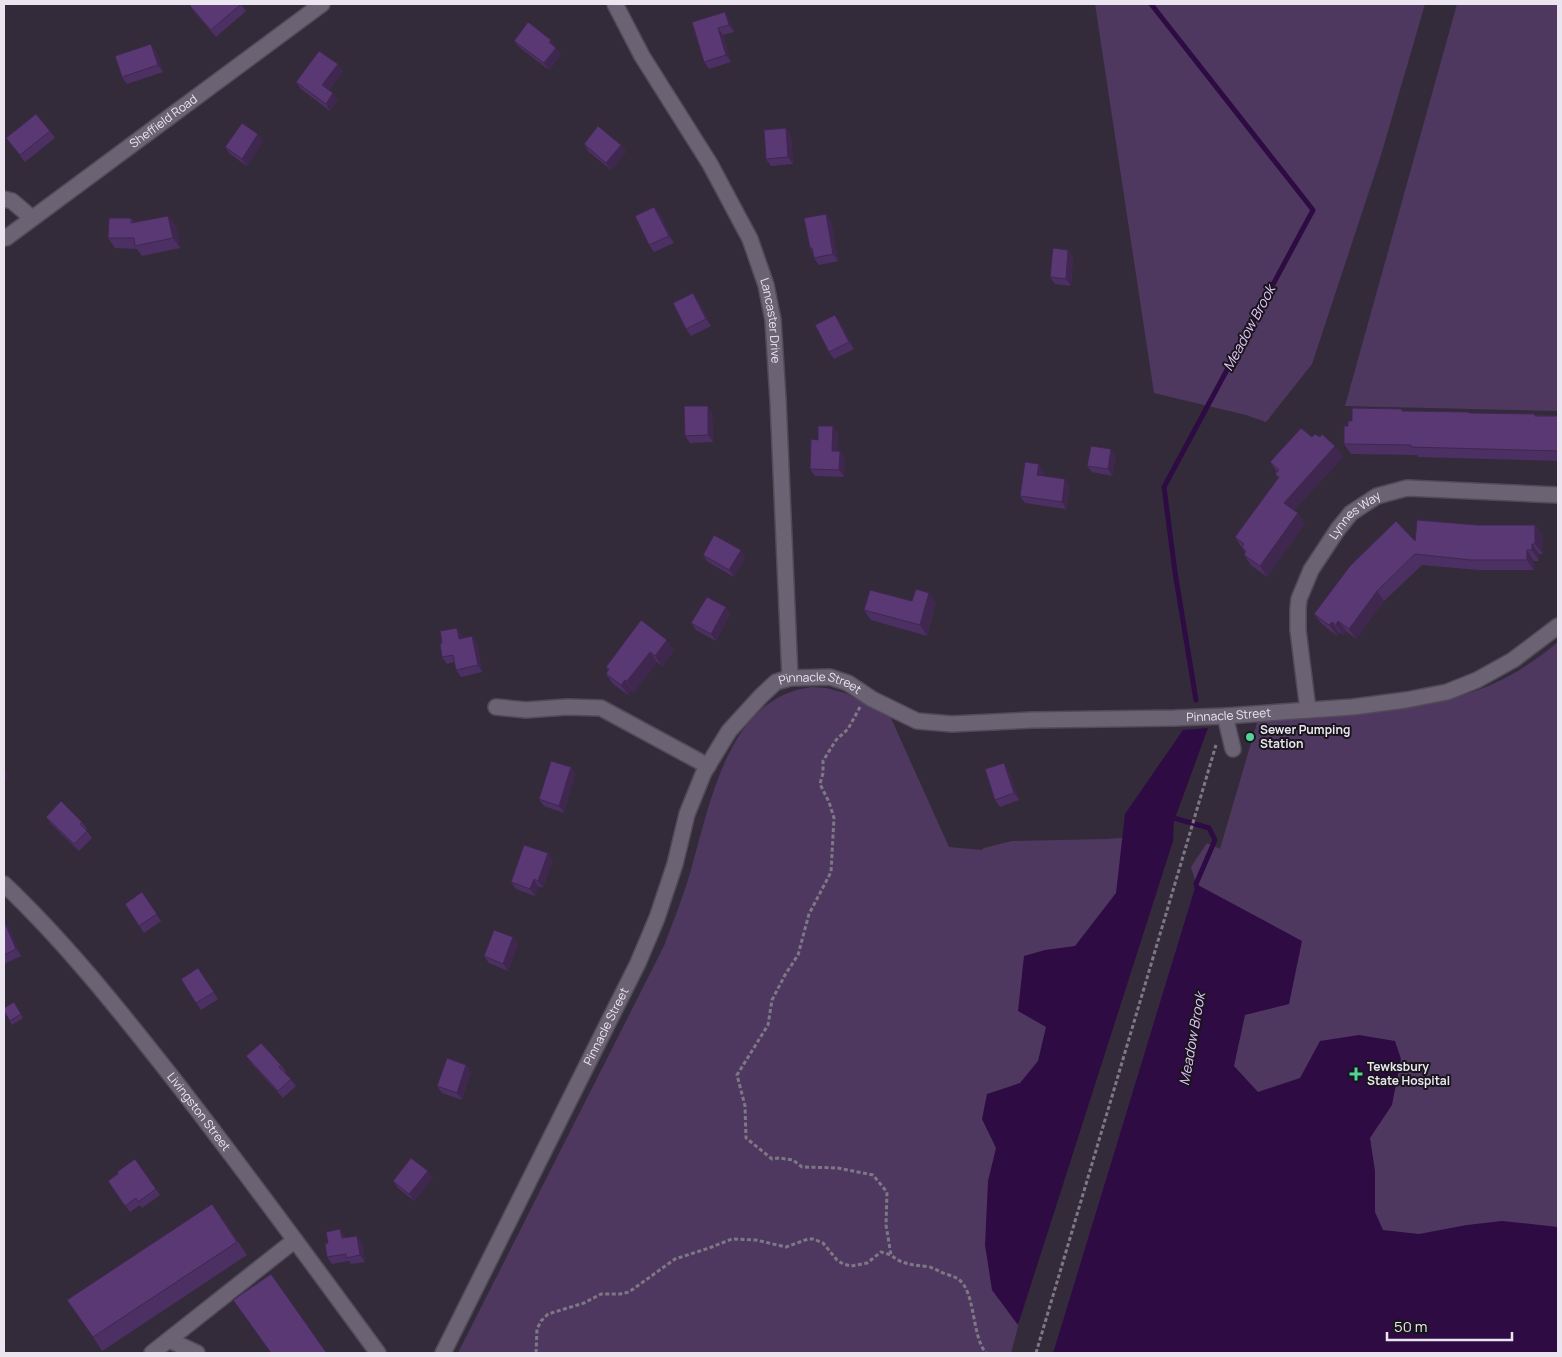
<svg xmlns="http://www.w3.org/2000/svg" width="1562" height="1357" font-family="Manrope,sans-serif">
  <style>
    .green { fill: #4f3860 }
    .water { fill: #2e0b43 }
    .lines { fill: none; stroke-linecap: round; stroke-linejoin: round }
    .stream { stroke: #2e0b43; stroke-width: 5 }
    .minor-casing { stroke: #514a57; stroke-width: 18 }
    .path { stroke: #7e7885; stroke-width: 3; stroke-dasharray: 4 2.5; stroke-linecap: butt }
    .minor { stroke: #6b6273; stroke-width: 15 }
    .wall { fill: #4d3063 }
    .shaded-wall { fill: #3f2750 }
    .building { fill: #5a3873; stroke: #3f2750 }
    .poi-dot { fill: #52d397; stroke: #19151c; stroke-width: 2 }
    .labels { text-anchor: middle; stroke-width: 4; stroke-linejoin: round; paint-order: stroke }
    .street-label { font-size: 12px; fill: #eae5ef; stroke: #19151c }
    .poi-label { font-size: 12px; font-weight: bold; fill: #eae5ef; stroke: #19151c; text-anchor: start }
    .water-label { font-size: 14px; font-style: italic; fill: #e2c5fa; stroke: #19151c }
  </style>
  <rect width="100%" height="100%" fill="#332b3a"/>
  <g class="green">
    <polygon points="1095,4 1425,4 1381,155 1312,364 1266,422 1246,415 1154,393"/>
    <polygon points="1457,4 1558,4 1558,411 1345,406"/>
    <path d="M1558,642V1353H1053L1196,884L1191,867L1207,843L1220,849L1259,716L1462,695C1499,685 1529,666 1558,642Z"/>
    <path d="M812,687L826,688L845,693L890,716L949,847L982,850L984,848L1012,841L1107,839L1147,836L1011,1353H458L664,946C674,919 685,893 692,866C711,800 729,697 812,687Z"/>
  </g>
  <g class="water">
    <polygon points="1208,728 1174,821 1173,841 1018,1325 992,1290 985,1245 988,1181 996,1148 982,1119 987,1094 1020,1083 1038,1061 1046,1027 1018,1011 1024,956 1045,950 1075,946 1116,893 1125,814 1183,730"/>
    <polygon points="1196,884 1302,941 1289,1004 1245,1015 1234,1066 1258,1092 1300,1078 1320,1041 1359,1035 1395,1041 1401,1059 1392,1105 1370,1138 1375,1171 1375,1212 1383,1230 1419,1234 1467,1225 1502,1221 1558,1227 1558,1353 1053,1353"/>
  </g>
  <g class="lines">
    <g class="stream">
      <polyline points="1151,4 1313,210 1164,487 1175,572 1196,700"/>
      <polyline points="1170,817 1209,828 1215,840 1196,884 1197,888"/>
    </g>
    <g class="minor-casing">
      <g id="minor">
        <path id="s1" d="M615,4L642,56L710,164L750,239L766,285L773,320L778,400L790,678"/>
        <polyline points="4,199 12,201 32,218"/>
        <path id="s2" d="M6,238L322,4"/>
        <polyline points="496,707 526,710 567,707 601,708 708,766"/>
        <path id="s3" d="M1308,710L1298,630V609L1299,599L1311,570L1338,529L1351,513L1377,496L1407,488L1558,495"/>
        <polyline points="1225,716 1233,749"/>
        <path id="s4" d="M4,884C64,941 116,1006 168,1072C240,1164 309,1259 378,1353"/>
        <polyline points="169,1340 197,1353"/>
        <polyline points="152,1353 295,1240"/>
        <path id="s5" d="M443,1353L638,963L657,918L675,864L687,814L704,772L729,731L761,696L776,682L790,678L830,677L848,683L872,699L917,721L952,724L1033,720L1175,718L1225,716L1353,707L1406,700L1447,692L1477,680L1513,660L1558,626"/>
      </g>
    </g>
    <g class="path">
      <path d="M860,707L848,729L836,740L823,761V773L820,784L829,802L834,818L831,872L809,914L798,955L785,975L772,1000L768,1025L737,1075L745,1106L746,1138L772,1159L779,1158L793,1160L802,1167L838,1168L873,1175L887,1192L886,1225L891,1255C902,1265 915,1265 930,1267C932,1268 934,1269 937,1270C943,1274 952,1275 958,1279C976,1291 971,1335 986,1353"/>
      <polyline points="536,1353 537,1329 541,1321 548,1314 584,1303 601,1294 620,1294 629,1292 675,1259 709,1248 732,1239 756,1240 786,1247 808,1239 813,1239 823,1243 837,1260 843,1264 851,1266 867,1263 881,1252 891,1255"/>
      <polyline points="1036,1353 1216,745"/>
    </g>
    <use href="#minor" class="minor"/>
  </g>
  <g class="wall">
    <polygon points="241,4 246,11 216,37 195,13 190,6"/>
    <polygon points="729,19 734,32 723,35 731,62 709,69 704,62 692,22"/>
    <polygon points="514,41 556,47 555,47 561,55 549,70 519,47"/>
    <polygon points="156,51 163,72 127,84 122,77"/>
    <polygon points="338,64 343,71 329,90 333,93 338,100 330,111 301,89 296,82"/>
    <polygon points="50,131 55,138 25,162 6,138"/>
    <polygon points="791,135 793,164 771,166 766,159"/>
    <polygon points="263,141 247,166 230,154 225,147"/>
    <polygon points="584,144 621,145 626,152 611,170 588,151"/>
    <polygon points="654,207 659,213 674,243 654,252 649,245"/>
    <polygon points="826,214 831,221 838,261 819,265 814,258 813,254 810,248"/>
    <polygon points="168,216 176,226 180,248 142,256 137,249 115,248 108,238 131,218 134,222"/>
    <polygon points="1068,250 1073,257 1071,286 1055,284 1050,277"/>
    <polygon points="698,300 711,326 691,336 686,329"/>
    <polygon points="835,315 840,322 854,349 834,359 829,352"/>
    <polygon points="708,406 712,413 713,442 690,443 685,436"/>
    <polygon points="1403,411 1469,412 1470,413 1558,416 1558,461 1418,457 1417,455 1351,454 1344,444 1348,426 1352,421"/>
    <polygon points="838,433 837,451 840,451 845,458 844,477 815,476 810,469 818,440"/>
    <polygon points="1312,437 1320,437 1335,446 1343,457 1294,510 1298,513 1305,523 1267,577 1251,565 1244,555 1245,552 1235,537 1278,478 1275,474 1277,472 1270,462"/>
    <polygon points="1116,456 1112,476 1092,472 1087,466"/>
    <polygon points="1044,471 1043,476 1070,486 1066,509 1025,503 1020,496"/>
    <polygon points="1477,525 1535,525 1543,535 1543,554 1539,554 1539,561 1534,561 1534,570 1478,570 1422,565 1384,601 1356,639 1346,631 1343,635 1339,632 1337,636 1322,624 1314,614 1415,541"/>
    <polygon points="741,550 745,557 734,577 708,562 703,555"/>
    <polygon points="929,593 936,603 927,636 871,620 864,610 912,601"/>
    <polygon points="726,607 730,614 716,641 696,630 691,623"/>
    <polygon points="641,620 674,650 662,666 657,662 634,692 632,690 628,695 613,684 606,674 608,671 606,667"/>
    <polygon points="462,635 463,638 472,636 477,643 482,672 461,677 456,670 454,662 447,664 442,657"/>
    <polygon points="571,767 575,774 564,813 544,806 539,799"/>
    <polygon points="1008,770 1019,800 1000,807 995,800"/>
    <polygon points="46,817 82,822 87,829 86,830 92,838 79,851 51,824"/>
    <polygon points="553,860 543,888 538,886 535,896 516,889 511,882"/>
    <polygon points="142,892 161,921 144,933 125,904"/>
    <polygon points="4,921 9,928 21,956 4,964"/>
    <polygon points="513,937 518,944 508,971 489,963 484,956"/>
    <polygon points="198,968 218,999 201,1010 181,979"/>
    <polygon points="14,1002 23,1018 12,1025 4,1011"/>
    <polygon points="246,1056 281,1065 286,1072 285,1073 296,1086 283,1098 251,1063"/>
    <polygon points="466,1065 471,1072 462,1100 442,1093 437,1086"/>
    <polygon points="135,1159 160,1195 142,1208 140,1205 130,1212 108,1181"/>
    <polygon points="433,1178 414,1201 398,1188 393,1181"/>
    <polygon points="212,1204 247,1255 102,1351 93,1337"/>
    <polygon points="345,1236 345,1238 362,1243 365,1262 351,1264 349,1261 332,1264 327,1257 328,1243"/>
  </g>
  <g class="shaded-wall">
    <polygon points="725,12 729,19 734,32 729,25"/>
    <polygon points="718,28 723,35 731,62 726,55"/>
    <polygon points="551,40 556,47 554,49 549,42"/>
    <polygon points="151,44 156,51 163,72 158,65"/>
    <polygon points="556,48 561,55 549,70 544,63"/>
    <polygon points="338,64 343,71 327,92 322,85"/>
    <polygon points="333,93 338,100 330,111 326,104"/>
    <polygon points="786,128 791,135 793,164 788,157"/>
    <polygon points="258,134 263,141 247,166 242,159"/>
    <polygon points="621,145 626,152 611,170 606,163"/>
    <polygon points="654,207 659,213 674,243 669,236"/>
    <polygon points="826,214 831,221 838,261 833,254"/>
    <polygon points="168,216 176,226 180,248 173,238"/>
    <polygon points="1068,250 1073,257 1071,286 1066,279"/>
    <polygon points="693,293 698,300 711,326 706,319"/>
    <polygon points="835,315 840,322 854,349 849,342"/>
    <polygon points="708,406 712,413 713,442 708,435"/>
    <polygon points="833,426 838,433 837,458 832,451"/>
    <polygon points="1335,446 1343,457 1291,513 1284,503"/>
    <polygon points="1111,449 1116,456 1112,476 1108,469"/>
    <polygon points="840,451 845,458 844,477 839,470"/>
    <polygon points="1039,464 1044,471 1042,482 1037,475"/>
    <polygon points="1065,479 1070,486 1066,509 1062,502"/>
    <polygon points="1298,513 1305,523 1267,577 1260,566"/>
    <polygon points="1535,525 1543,535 1543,554 1535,544"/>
    <polygon points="1532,544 1539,554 1539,561 1532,550"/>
    <polygon points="741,550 745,557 734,577 729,570"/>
    <polygon points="1527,550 1534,561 1534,570 1527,560"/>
    <polygon points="1377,591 1384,601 1356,639 1349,629"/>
    <polygon points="929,593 936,603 927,636 920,625"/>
    <polygon points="726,607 730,614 716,641 711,634"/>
    <polygon points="1338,621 1346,631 1343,635 1336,625"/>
    <polygon points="1332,622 1339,632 1337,636 1329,625"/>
    <polygon points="457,628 462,635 464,646 459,639"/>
    <polygon points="472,636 477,643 482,672 478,665"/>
    <polygon points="667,640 674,650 662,666 655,656"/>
    <polygon points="650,652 657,662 634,692 627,681"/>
    <polygon points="625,680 632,690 628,695 621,685"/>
    <polygon points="1004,763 1008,770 1019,800 1014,793"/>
    <polygon points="571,767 575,774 564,813 559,806"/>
    <polygon points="4,769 9,776 4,782"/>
    <polygon points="548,853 553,860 543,888 538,881"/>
    <polygon points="534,879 538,886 535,896 530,889"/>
    <polygon points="4,921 9,928 21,956 16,949"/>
    <polygon points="513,937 518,944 508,971 503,964"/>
    <polygon points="466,1065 471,1072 462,1100 457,1093"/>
    <polygon points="428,1171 433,1178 414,1201 409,1194"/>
    <polygon points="340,1229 345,1236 347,1245 342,1238"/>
    <polygon points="357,1236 362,1243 365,1262 360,1255"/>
  </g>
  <g class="building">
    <polygon points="192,4 241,4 211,30 190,6"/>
    <polygon points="725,12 729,25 718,28 726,55 704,62 692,22"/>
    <polygon points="528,22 551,40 549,42 556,48 544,63 514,41"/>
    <polygon points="151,44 158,65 122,77 115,56"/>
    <polygon points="319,51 338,64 322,85 333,93 326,104 296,82"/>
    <polygon points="36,114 50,131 20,155 6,138"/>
    <polygon points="242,123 258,134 242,159 225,147"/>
    <polygon points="598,126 621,145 606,163 584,144"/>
    <polygon points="786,128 788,157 766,159 764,130"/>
    <polygon points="654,207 669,236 649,245 635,216"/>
    <polygon points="826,214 833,254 814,258 812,248 810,248 804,218"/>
    <polygon points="168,216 173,238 135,246 134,238 108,238 109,218 131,218 131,223"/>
    <polygon points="1053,248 1068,250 1066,279 1050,277"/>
    <polygon points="693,293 706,319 686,329 673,303"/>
    <polygon points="835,315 849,342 829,352 815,325"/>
    <polygon points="684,406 708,406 708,435 685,436"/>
    <polygon points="1352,408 1402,409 1402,411 1469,412 1469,413 1535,414 1535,416 1558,416 1558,451 1411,447 1411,445 1344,444 1344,426 1348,426 1348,421 1352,421"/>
    <polygon points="818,426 833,426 832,451 840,451 839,470 810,469 811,439 818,440"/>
    <polygon points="1301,428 1312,437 1315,434 1320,437 1322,434 1335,446 1284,503 1298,513 1260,566 1244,555 1246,551 1242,547 1244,544 1235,537 1279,477 1275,474 1279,470 1270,462"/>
    <polygon points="1091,446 1111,449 1108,469 1087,466"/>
    <polygon points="1025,462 1039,464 1037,475 1065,479 1062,502 1020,496"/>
    <polygon points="1417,520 1477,525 1535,525 1535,544 1532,544 1532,550 1527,550 1527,560 1471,560 1415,554 1377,591 1349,629 1338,621 1336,625 1332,622 1329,625 1314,614 1350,566 1396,521 1415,541"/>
    <polygon points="714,535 741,550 729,570 703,555"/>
    <polygon points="916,589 929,593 920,625 864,610 870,590 912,601"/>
    <polygon points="707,597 726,607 711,634 691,623"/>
    <polygon points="641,620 667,640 655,656 650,652 627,681 625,680 621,685 606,674 609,669 606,667"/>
    <polygon points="457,628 459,639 472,636 478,665 456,670 453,655 442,657 440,644 442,643 440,631"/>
    <polygon points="551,761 571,767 559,806 539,799"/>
    <polygon points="1004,763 1014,793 995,800 985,769"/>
    <polygon points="61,801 82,822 80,824 87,831 74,844 46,817"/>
    <polygon points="524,845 548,853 538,881 534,879 530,889 511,882"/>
    <polygon points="142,892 157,914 139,926 125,904"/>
    <polygon points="4,921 16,949 4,955"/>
    <polygon points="494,930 513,937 503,964 484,956"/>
    <polygon points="198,968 214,992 196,1003 181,979"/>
    <polygon points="14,1002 21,1014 10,1021 4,1011 4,1008"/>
    <polygon points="261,1043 281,1065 279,1067 291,1079 278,1091 246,1056"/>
    <polygon points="447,1058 466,1065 457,1093 437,1086"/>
    <polygon points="411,1158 428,1171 409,1194 393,1181"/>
    <polygon points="135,1159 156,1189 138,1202 136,1198 125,1206 108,1181 118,1174 117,1172"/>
    <polygon points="212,1204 237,1242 93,1337 67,1300"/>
    <polygon points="340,1229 342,1238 357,1236 360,1255 346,1258 346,1254 327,1257 325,1244 328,1243 326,1232"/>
    <polygon points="271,1274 326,1352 324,1353 271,1353 233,1300"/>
  </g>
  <g class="poi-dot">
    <circle cx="1250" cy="737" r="5"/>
    <path d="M1353.5 1066.5h5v5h5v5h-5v5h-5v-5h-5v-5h5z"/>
  </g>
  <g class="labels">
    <g class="street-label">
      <text dy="4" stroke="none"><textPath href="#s2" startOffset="196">Sheffield Road</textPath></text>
      <text dy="4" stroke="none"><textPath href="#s1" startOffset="356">Lancaster Drive</textPath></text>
      <text dy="4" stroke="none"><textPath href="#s3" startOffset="214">Lynnes Way</textPath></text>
      <text dy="4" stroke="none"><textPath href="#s5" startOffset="800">Pinnacle Street</textPath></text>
      <text dy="4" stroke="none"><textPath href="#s5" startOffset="1219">Pinnacle Street</textPath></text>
      <text dy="4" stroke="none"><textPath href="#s5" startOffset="365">Pinnacle Street</textPath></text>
      <text dy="4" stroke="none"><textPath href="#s4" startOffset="300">Livingston Street</textPath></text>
    </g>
    <g class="poi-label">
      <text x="1260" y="734">Sewer Pumping<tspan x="1260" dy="14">Station</tspan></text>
      <text x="1367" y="1071">Tewksbury<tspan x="1367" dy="14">State Hospital</tspan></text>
    </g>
    <g class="water-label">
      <text transform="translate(1249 328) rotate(-62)" y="5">Meadow Brook</text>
      <text transform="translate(1192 1039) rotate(-80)" y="5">Meadow Brook</text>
    </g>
  </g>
  <rect width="1562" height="1357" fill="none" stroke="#eae5ef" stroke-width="10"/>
  <path d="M1387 1332v8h125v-8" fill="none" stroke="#eae5ef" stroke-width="2.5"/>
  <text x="1394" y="1332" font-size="15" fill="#eae5ef" stroke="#19151c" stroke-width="4" paint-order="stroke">50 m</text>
</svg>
